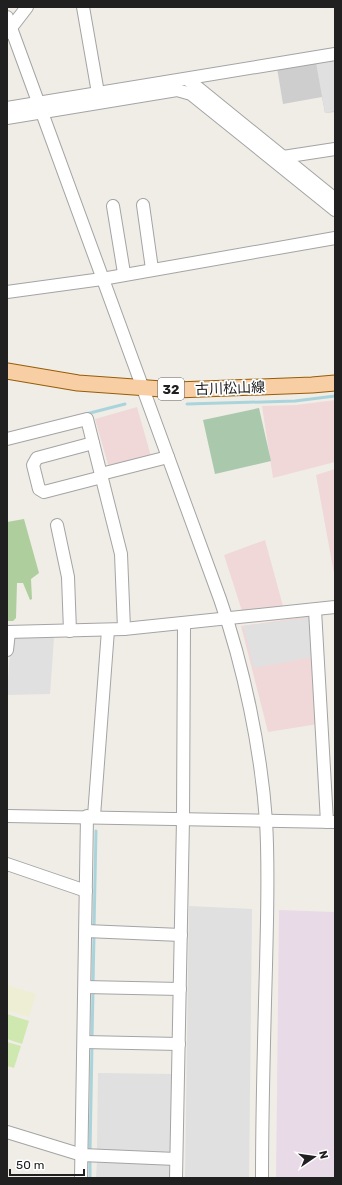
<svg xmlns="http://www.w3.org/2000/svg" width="342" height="1185" font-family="Rubik,'Noto Sans JP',sans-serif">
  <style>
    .commercial { fill: #f0d8d8 }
    .industrial { fill: #e9dae7 }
    .religious { fill: #cecece }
    .farmland { fill: #eeeed4 }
    .grass { fill: #cfe8b0 }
    .forest { fill: #afce9e }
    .cemetery { fill: #a9c8ac }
    .parking { fill: #e0e0e0 }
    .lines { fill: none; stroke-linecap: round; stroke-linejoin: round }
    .stream { stroke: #aad4dc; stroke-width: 3 }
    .minor-casing { stroke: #a4a4a4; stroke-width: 14 }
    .major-casing { stroke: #965d06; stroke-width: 17 }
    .minor { stroke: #fff; stroke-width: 12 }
    .major { stroke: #f8cea4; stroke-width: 15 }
    .labels { text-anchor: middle; stroke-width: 3.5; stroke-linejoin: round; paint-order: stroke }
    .shield { fill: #fff; stroke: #636363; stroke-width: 1 }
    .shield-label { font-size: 13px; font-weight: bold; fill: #202020 }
    .street-label { font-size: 14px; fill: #202020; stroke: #fff }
  </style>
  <rect width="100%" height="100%" fill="#f0ede7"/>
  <g class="commercial">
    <polygon points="335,400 335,462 273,478 262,406 296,405"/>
    <polygon points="137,407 151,456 109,468 95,419"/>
    <polygon points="335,469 335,579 316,475"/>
    <polygon points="265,540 283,606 242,611 224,555"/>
    <polygon points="311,616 318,724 268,732 241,626"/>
  </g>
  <polygon class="industrial" points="279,910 335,912 335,1178 276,1178"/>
  <polygon class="religious" points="335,58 335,112 325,113 322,97 283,104 277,68"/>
  <polygon class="farmland" points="7,985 36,994 29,1017 7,1010"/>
  <g class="grass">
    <polygon points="7,1014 29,1021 22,1044 7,1039"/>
    <polygon points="7,1042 21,1046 14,1068 7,1066"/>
  </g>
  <polygon class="forest" points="24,519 39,573 31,579 32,599 30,600 23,583 17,583 16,618 13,621 8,621 7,522"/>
  <polygon class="cemetery" points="259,408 271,461 215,474 203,420"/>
  <g class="parking">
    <polygon points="335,59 335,111 325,113 316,63"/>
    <polygon points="310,618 312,657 254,668 243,626"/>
    <polygon points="54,637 50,694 7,695 11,638"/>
    <polygon points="189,906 252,909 249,1178 185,1178"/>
    <polygon points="98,1073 172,1074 171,1154 97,1152"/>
    <polygon points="97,1162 169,1163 169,1178 96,1178"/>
  </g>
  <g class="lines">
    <g class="stream">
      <polyline points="187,404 295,401 335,396"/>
      <polyline points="86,414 125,404"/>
      <polyline points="94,929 96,831"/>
      <polyline points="93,985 94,935"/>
      <polyline points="92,1039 93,991"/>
      <polyline points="90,1153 92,1045"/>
      <polyline points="90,1178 90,1159"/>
    </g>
    <g class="minor-casing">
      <g id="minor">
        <polyline points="83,7 98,93"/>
        <path d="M7,17L220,599C244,667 261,750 266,821C269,869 267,918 266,966C264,1037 262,1107 262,1178"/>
        <polyline points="7,33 27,7"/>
        <polyline points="187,79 335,199"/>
        <polyline points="7,108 335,54"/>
        <polyline points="7,118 177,90 191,94 335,210"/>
        <polyline points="280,160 283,157 335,149"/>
        <polyline points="143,205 152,269"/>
        <polyline points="113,206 124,273"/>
        <polyline points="7,292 102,279 335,238"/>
        <polyline points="7,439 87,419 121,554 124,629"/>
        <polyline points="93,443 37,458 33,465 39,489 44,492 102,477"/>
        <polyline points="101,474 168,457"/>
        <polyline points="57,525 68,577 70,631"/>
        <polyline points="315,610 327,822"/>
        <polyline points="7,632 124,629 335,607"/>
        <polyline points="7,650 9,632"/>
        <polyline points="7,816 335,822"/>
        <polyline points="94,816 108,630"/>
        <polyline points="7,864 86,891"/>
        <polyline points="86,931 181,935"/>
        <polyline points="85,987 180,989"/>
        <polyline points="84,1042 179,1044"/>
        <polyline points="7,1132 82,1155 176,1159"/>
        <polyline points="81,1178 87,816"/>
        <polyline points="176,1178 183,819 184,624"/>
      </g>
    </g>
    <g class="major-casing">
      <polyline id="major" points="7,371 78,383 176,390 312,385 335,383"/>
    </g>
    <use href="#minor" class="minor"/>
    <use href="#major" class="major"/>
  </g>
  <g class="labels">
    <rect class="shield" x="158" y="378" width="26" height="22" rx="3"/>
    <g class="shield-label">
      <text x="171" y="394">32</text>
    </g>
    <g class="street-label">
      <text transform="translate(230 388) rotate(-2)" y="5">古川松山線</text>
    </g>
  </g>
  <rect width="342" height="1185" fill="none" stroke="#202020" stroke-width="16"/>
  <g transform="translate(314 1157) rotate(77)" stroke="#ffffff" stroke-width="3" paint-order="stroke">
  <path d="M0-3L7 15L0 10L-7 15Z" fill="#202020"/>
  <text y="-6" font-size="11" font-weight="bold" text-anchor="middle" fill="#202020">N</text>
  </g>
  <path d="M10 1169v6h74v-6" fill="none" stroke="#202020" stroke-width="2"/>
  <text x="16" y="1169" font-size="12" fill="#202020" stroke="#ffffff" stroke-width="3" paint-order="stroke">50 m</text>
</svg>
